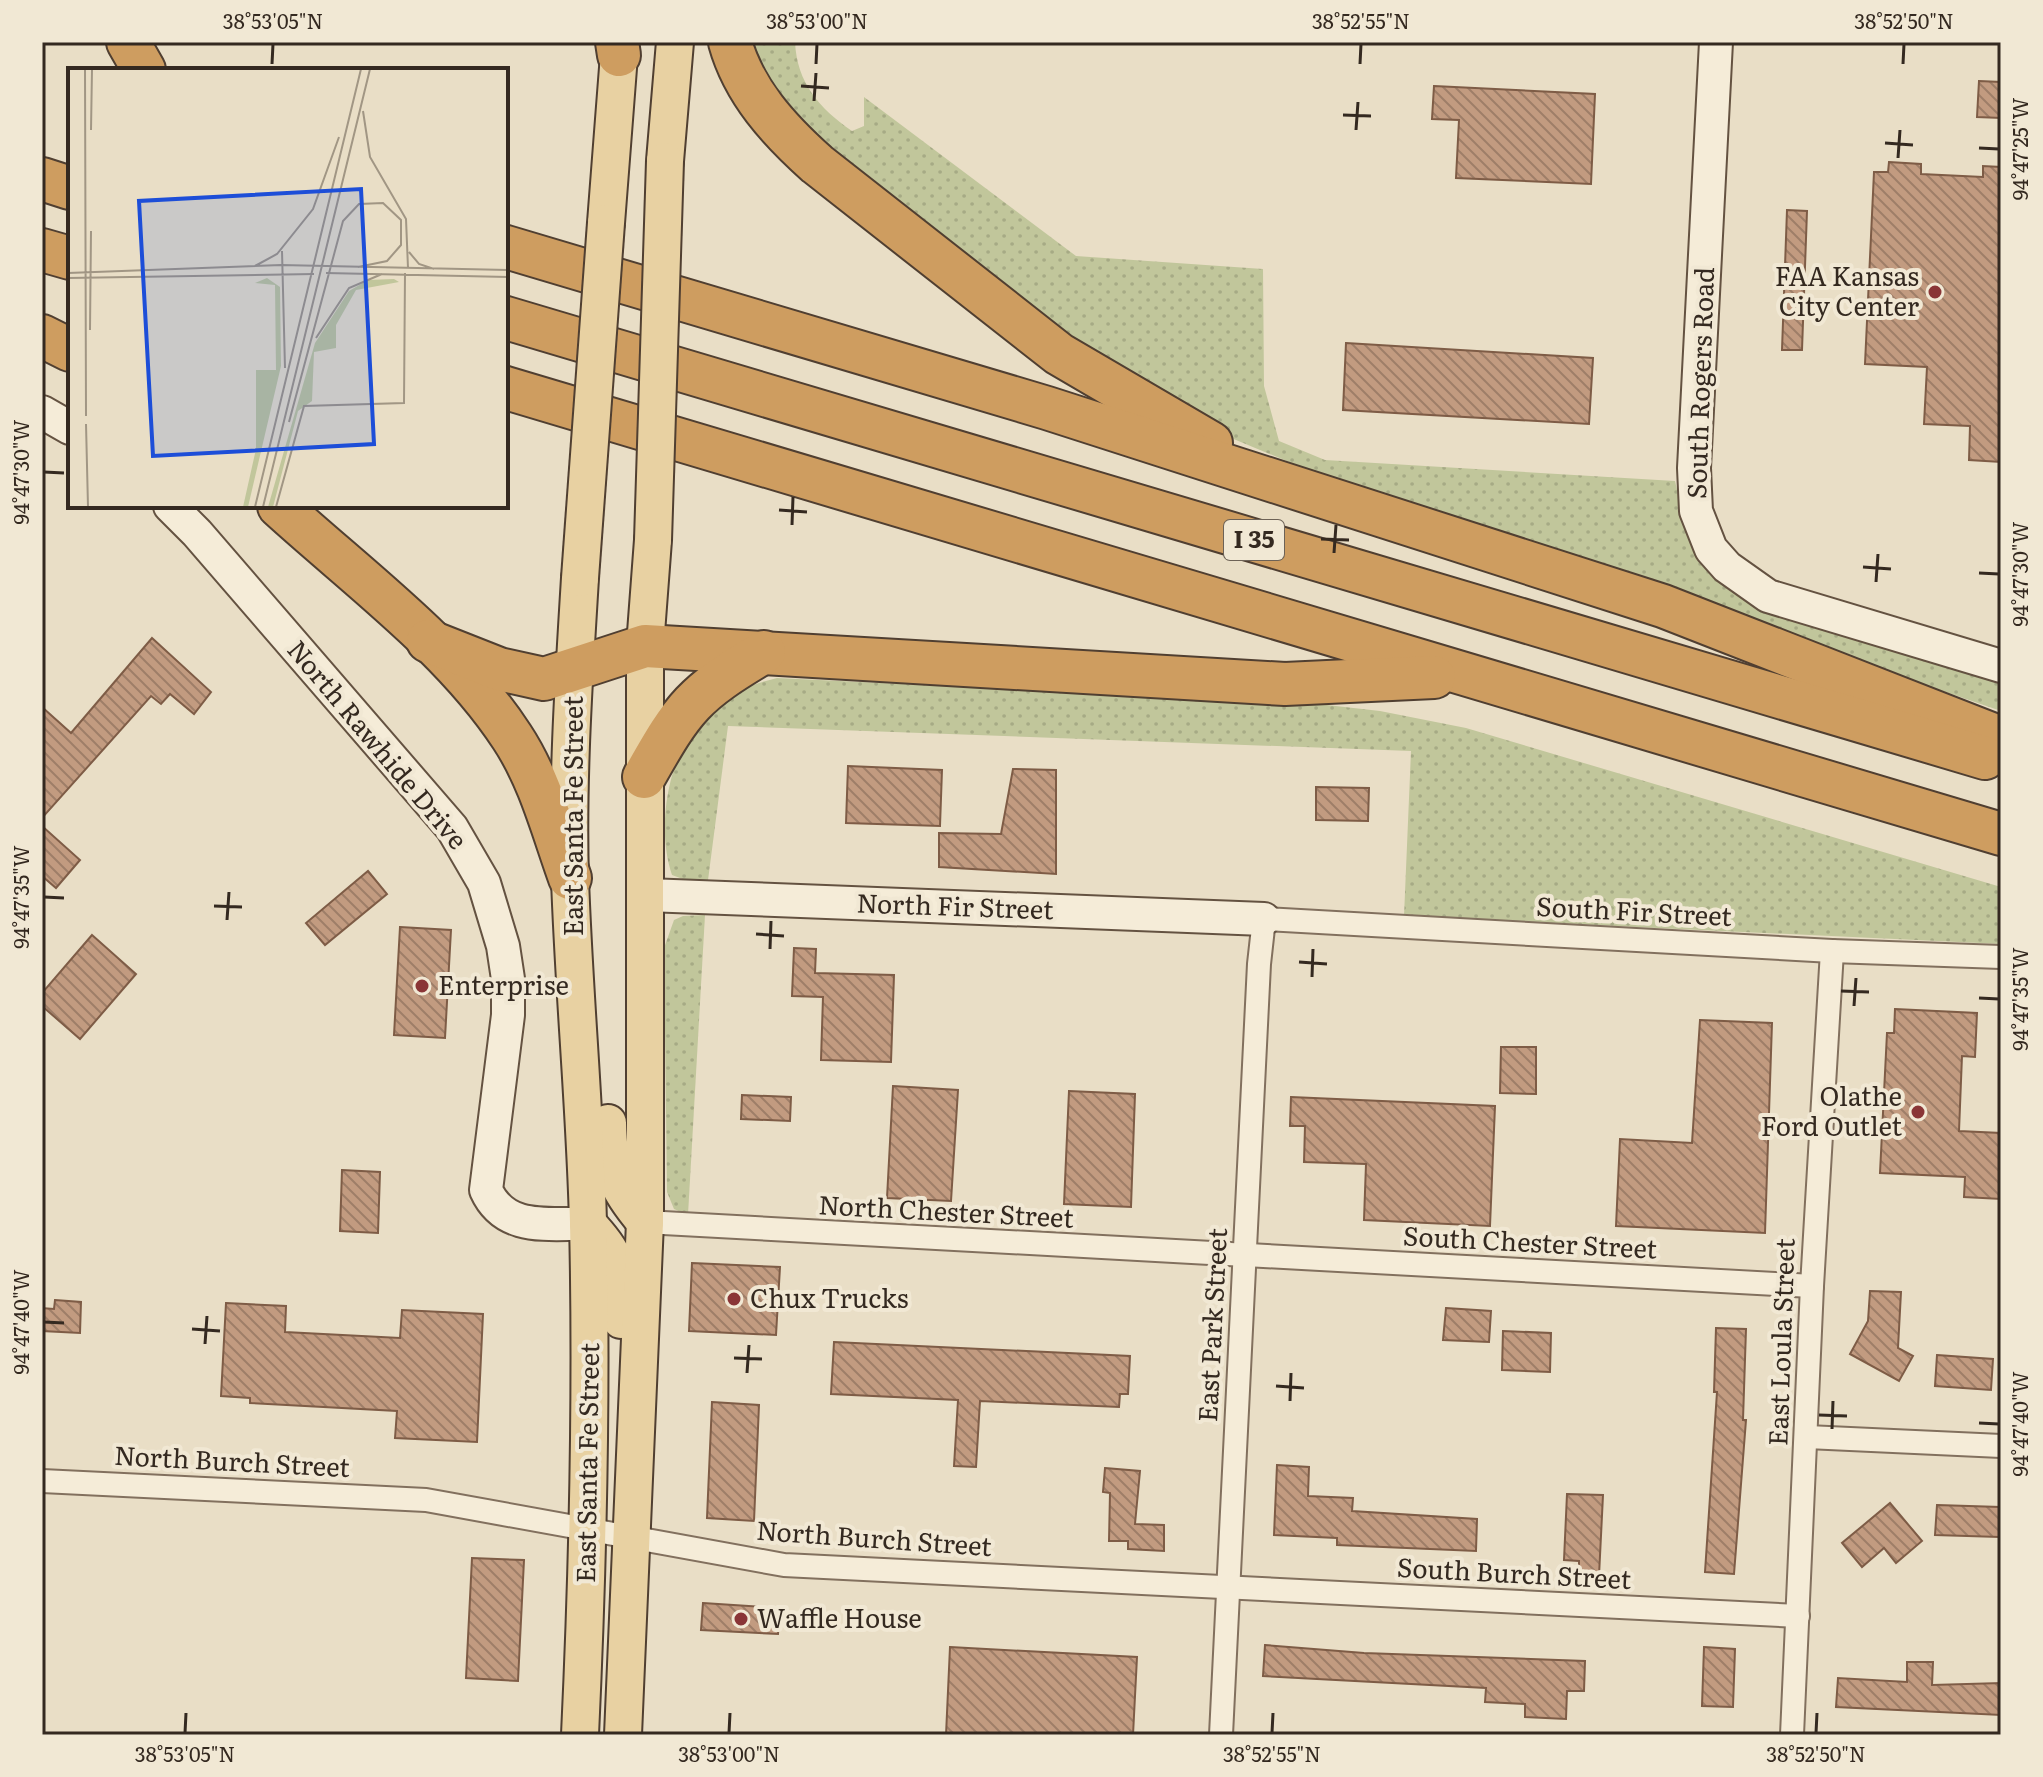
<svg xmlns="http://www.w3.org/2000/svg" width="2043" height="1777" font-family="Literata,serif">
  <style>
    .grass { fill: url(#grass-dots) }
    .building { fill: url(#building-back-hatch); stroke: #7e5c46; stroke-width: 2 }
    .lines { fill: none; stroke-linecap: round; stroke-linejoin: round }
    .street-casing { stroke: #82705e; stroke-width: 26 }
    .secondary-casing { stroke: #645241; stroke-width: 36 }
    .primary-casing { stroke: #503f31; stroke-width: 40 }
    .highway-casing { stroke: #503f31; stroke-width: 46 }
    .street { stroke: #f5ecd8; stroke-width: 22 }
    .secondary { stroke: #f5ecd8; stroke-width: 32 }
    .primary { stroke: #e8d1a2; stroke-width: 36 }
    .highway { stroke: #ce9d60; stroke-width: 42 }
    .primary-bridge-casing { stroke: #503f31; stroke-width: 40; stroke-linecap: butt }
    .primary-bridge { stroke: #e8d1a2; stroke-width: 36 }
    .ticks { fill: none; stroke: #342920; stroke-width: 3 }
    .poi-dot { fill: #8a3536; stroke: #f1e8d4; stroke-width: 3 }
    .labels { text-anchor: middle; stroke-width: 8; stroke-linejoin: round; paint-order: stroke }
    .shield { fill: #f1e8d4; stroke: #6d6256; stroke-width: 2 }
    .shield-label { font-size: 24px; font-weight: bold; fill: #342920 }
    .poi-label { font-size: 26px; fill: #342920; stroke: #f1e8d4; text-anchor: start }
    .street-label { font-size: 26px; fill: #342920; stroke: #f1e8d4 }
    .inset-road { fill: none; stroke: #a19684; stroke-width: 2 }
    .view { fill: #1d4ed8; fill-opacity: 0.15; stroke: #1d4ed8; stroke-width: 4 }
    .inset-edge { fill: none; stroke: #342920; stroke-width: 4 }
    .neatline { fill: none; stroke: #342920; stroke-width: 3 }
    .ticks-label { font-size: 20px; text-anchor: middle; fill: #342920 }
  </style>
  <defs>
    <pattern id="grass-dots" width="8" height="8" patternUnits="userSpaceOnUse" patternTransform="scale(2)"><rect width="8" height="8" fill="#c1c69b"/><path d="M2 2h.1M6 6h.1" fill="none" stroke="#a6aa85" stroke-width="1.8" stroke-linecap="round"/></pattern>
    <pattern id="building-back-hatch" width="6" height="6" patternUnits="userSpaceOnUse" patternTransform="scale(2)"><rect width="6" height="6" fill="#c29b80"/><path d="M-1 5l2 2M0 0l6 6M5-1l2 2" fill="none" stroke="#9e7e68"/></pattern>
  </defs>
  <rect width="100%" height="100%" fill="#e9dec6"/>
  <g class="grass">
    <path d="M742,42H795C797,83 819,108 852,131L864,126V97L1076,256L1263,269L1264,386L1279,441L1325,460L1675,481L1687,534L1699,556L1793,616L2001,682V711L1342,484L1212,430L1098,362L810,137Z"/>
    <path d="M777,678L1318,704L1380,711L1466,728L2001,887V944L1404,916L1411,751L728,726L707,888L672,875C655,825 669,752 705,712C722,693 753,684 777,678Z"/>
    <polygon points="705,915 688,1215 674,1209 667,1192 664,948 674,920 683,916"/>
  </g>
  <g class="building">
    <polygon points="1979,81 2001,82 2001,118 1977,117"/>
    <polygon points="1434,86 1595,94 1591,184 1456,178 1459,120 1432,119"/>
    <polygon points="1889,162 1921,164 1921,174 1983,177 1983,166 2001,167 2001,462 1969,460 1970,426 1924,424 1927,367 1865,364 1874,172 1888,172"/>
    <polygon points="1787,210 1807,211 1802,350 1782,350"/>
    <polygon points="1346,343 1593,358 1589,424 1343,410"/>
    <polygon points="152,638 211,692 194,714 170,694 161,704 151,696 42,818 42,707 71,733"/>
    <polygon points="848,766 942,770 940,826 846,823"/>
    <polygon points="1013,769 1056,770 1056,874 939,867 939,833 1001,834"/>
    <polygon points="1316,787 1369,788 1368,821 1316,820"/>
    <polygon points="42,826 80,860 56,888 42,876"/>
    <polygon points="368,871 387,894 325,945 306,923"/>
    <polygon points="400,927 451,930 445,1038 394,1035"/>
    <polygon points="92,935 136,974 80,1039 42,1006 42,993"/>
    <polygon points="794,948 816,949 815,973 894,975 891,1062 821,1060 823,997 792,996"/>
    <polygon points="1895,1009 1977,1013 1975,1057 1962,1056 1959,1131 2001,1133 2001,1199 1964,1197 1965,1177 1880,1173 1887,1033 1894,1033"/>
    <polygon points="1700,1020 1772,1023 1765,1233 1616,1226 1620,1139 1692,1143"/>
    <polygon points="1501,1047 1536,1047 1536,1094 1500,1093"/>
    <polygon points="893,1086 958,1090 951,1201 887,1198"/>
    <polygon points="1069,1091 1135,1094 1131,1207 1064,1204"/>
    <polygon points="742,1095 791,1097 790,1121 741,1119"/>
    <polygon points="1291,1097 1495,1106 1490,1226 1364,1220 1366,1164 1304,1162 1305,1126 1290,1126"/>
    <polygon points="342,1170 380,1172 378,1233 340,1231"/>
    <polygon points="692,1263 780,1267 776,1335 689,1331"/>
    <polygon points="1870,1291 1901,1292 1898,1348 1913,1356 1899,1381 1850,1354 1868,1321"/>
    <polygon points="55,1300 81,1302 80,1333 42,1331 42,1308 54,1309"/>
    <polygon points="226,1303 286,1306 285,1332 400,1338 402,1310 483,1314 477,1442 395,1438 397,1411 250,1403 250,1398 221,1396"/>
    <polygon points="1446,1308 1491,1311 1489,1342 1443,1340"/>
    <polygon points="1716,1328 1746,1329 1743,1420 1746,1420 1734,1574 1705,1572 1717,1392 1714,1392"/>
    <polygon points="1503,1331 1551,1333 1550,1372 1502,1370"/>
    <polygon points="834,1342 1130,1356 1128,1394 1120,1394 1119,1407 980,1401 976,1467 954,1466 958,1400 831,1394"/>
    <polygon points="1937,1355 1993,1359 1991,1390 1935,1386"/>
    <polygon points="712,1402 759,1405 754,1521 707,1518"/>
    <polygon points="1277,1465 1309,1467 1308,1496 1353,1498 1352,1511 1477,1519 1476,1551 1337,1545 1337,1538 1274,1535"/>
    <polygon points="1105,1468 1140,1471 1135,1524 1164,1525 1164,1551 1128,1549 1128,1541 1109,1541 1110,1493 1103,1492"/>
    <polygon points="1567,1494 1603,1495 1599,1576 1579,1576 1579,1561 1564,1560"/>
    <polygon points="1890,1503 1922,1541 1896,1563 1884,1548 1862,1567 1842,1543"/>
    <polygon points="1937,1505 2000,1507 1999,1537 1935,1535"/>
    <polygon points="472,1558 524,1560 518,1681 466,1678"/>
    <polygon points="703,1603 780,1608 778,1634 701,1630"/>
    <polygon points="1265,1645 1364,1653 1585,1661 1584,1691 1567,1691 1566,1719 1525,1717 1525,1704 1485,1702 1486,1688 1263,1676"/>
    <polygon points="950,1647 1137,1657 1133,1735 946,1735"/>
    <polygon points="1704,1647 1735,1649 1733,1707 1702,1706"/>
    <polygon points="1907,1662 1933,1662 1932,1685 2001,1683 2001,1715 1836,1707 1838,1678 1907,1682"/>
  </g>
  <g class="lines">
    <g class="street-casing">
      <g id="street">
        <polyline points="645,1222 1812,1286"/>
        <polyline points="1807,1437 2001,1446"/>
        <polyline points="42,1481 426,1500 784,1565 1798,1616"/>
        <polyline points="1221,1735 1259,964 1264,919 1832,951 2001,957"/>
        <polyline points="1792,1735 1812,1286 1832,951"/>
      </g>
    </g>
    <g class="secondary-casing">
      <g id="secondary">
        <polyline points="1716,42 1694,468 1696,511 1711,549 1727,567 1768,596 2001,666"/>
        <polyline points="42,412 70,428"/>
        <path d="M170,506L197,533L452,828L484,883L503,946L508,979V1015L486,1190C505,1232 548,1223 588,1224"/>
        <polyline points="647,895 1264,919"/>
      </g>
    </g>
    <g class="primary-casing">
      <g id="primary">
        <polyline points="665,161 675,42"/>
        <polyline points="606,223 620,42"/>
        <path d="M608,1123C609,1170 615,1187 645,1222"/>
        <path d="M588,1224C626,1264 615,1270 621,1320"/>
        <path d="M580,1735C588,1564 592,1394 588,1222C585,1108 574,994 570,879C567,779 574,677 580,578"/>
        <polyline points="623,1735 645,1222 645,646 653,540"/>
      </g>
    </g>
    <g class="highway-casing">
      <g id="highway">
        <polyline points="128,42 144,70"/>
        <polyline points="617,42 619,55"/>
        <path d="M730,42C744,92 779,130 817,164L1059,354L1211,443"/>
        <polyline points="42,179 70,188"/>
        <polyline points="506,247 1047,408 1663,606 2001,738"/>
        <polyline points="42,250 70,258"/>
        <polyline points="506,318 1985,758"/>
        <polyline points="42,336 70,350"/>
        <polyline points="506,388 2001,834"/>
        <path d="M279,506C358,578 453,647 512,737C540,779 553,831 570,878"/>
        <polyline points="428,641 499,669 544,679 645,646 1285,684 1434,677"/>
        <path d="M644,777C684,706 693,694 764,652"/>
      </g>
    </g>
    <use href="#street" class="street"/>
    <use href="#secondary" class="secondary"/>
    <use href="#primary" class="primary"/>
    <use href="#highway" class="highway"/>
    <g class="primary-bridge-casing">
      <g id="primary-bridge">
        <polyline points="653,540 665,161"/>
        <polyline points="580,578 606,223"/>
      </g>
    </g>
    <use href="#primary-bridge" class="primary-bridge"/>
  </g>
  <path class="ticks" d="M272,64L273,44M816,64L817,44M1360,64L1361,44M1903,64L1904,44M801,86L829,88M814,101L816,73M1343,115L1371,116M1356,130L1358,102M1885,143L1913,145M1979,148L1999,149M1898,158L1900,130M44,472L64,473M779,510L807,512M792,525L793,497M1321,539L1349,540M1334,553L1336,525M1863,567L1891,569M1979,573L1999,574M1876,582L1878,554M44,897L64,898M214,906L242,907M227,920L229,892M756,934L784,936M770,949L771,921M1299,962L1327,964M1312,977L1313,949M1841,991L1869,992M1979,998L1999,999M1854,1006L1856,978M44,1322L64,1323M192,1329L220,1331M205,1344L207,1316M734,1358L762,1359M747,1373L749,1345M1276,1386L1304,1388M1290,1401L1291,1373M1819,1415L1847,1416M1979,1423L1999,1424M1832,1429L1833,1401M185,1733L186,1713M729,1733L730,1713M1272,1733L1273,1713M1816,1733L1817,1713"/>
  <g class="poi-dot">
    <circle cx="1935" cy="292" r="8"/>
    <circle cx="422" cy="986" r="8"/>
    <circle cx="1918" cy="1112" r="8"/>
    <circle cx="734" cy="1299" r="8"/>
    <circle cx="741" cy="1619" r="8"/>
  </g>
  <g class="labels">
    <rect class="shield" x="1224" y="520" width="60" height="40" rx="6"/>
    <g class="shield-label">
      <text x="1254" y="548">I 35</text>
    </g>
    <g class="poi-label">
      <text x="1919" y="286" text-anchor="end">FAA Kansas<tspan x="1919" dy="30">City Center</tspan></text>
      <text x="438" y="995">Enterprise</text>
      <text x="1902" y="1106" text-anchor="end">Olathe<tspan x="1902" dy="30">Ford Outlet</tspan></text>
      <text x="750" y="1308">Chux Trucks</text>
      <text x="757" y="1628">Waffle House</text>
    </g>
    <g class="street-label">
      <text transform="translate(1701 383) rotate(-88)" y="9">South Rogers Road</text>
      <text transform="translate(377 745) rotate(50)" y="9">North Rawhide Drive</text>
      <text transform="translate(574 816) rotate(-90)" y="9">East Santa Fe Street</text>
      <text transform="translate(955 907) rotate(2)" y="9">North Fir Street</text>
      <text transform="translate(1634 912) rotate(3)" y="9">South Fir Street</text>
      <text transform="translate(946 1212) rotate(3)" y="9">North Chester Street</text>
      <text transform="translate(1530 1243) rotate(3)" y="9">South Chester Street</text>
      <text transform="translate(1213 1325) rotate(-87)" y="9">East Park Street</text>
      <text transform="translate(1782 1342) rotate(-88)" y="9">East Loula Street</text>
      <text transform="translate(232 1462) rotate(3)" y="9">North Burch Street</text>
      <text transform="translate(588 1463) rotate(-89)" y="9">East Santa Fe Street</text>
      <text transform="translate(874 1539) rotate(4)" y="9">North Burch Street</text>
      <text transform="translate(1514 1574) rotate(3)" y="9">South Burch Street</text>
    </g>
  </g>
  <g transform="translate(68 68)">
    <rect width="440" height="440" fill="#e9dec6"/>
    <path d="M199,210L212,219L213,298L180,439H175L188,381V302H208L207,217L187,215ZM300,212L326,211L331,214L288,222L268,257V280L246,284L244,333L230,343L205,439H200L247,275L281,223Z" fill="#c1c69b"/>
    <path class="inset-road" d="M17,1L18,348M295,43L302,89L338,151L340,200M23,62L24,1M214,183L217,300M341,184L351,196L366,201M187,198L209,186L245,141L271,69M0,205L213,197L440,202M258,205L440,209M0,210L246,206M22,262L23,163M248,270L281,220L314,206M221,354L275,153L291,136L315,135L333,152V177L319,193L290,199M18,356L20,439M187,439L293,1M195,439L302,1M208,439L236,338L336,335L337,205"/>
    <path class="view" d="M293,121L306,376L85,388L71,133Z"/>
    <rect width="440" height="440" class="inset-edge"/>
  </g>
  <rect width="2043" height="1777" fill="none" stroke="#f1e8d4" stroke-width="88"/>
  <rect x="44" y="44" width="1955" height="1689" class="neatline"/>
  <g class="ticks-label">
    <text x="273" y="29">38°53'05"N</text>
    <text x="817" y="29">38°53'00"N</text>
    <text x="1361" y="29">38°52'55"N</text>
    <text x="1904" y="29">38°52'50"N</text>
    <text transform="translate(2021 149) rotate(-90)" y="7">94°47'25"W</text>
    <text transform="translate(22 472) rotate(-90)" y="7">94°47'30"W</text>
    <text transform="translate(2021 574) rotate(-90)" y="7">94°47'30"W</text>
    <text transform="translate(22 897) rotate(-90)" y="7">94°47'35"W</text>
    <text transform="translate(2021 999) rotate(-90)" y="7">94°47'35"W</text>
    <text transform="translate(22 1322) rotate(-90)" y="7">94°47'40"W</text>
    <text transform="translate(2021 1424) rotate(-90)" y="7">94°47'40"W</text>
    <text x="185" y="1762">38°53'05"N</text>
    <text x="729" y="1762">38°53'00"N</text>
    <text x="1272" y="1762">38°52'55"N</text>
    <text x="1816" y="1762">38°52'50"N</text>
  </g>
</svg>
